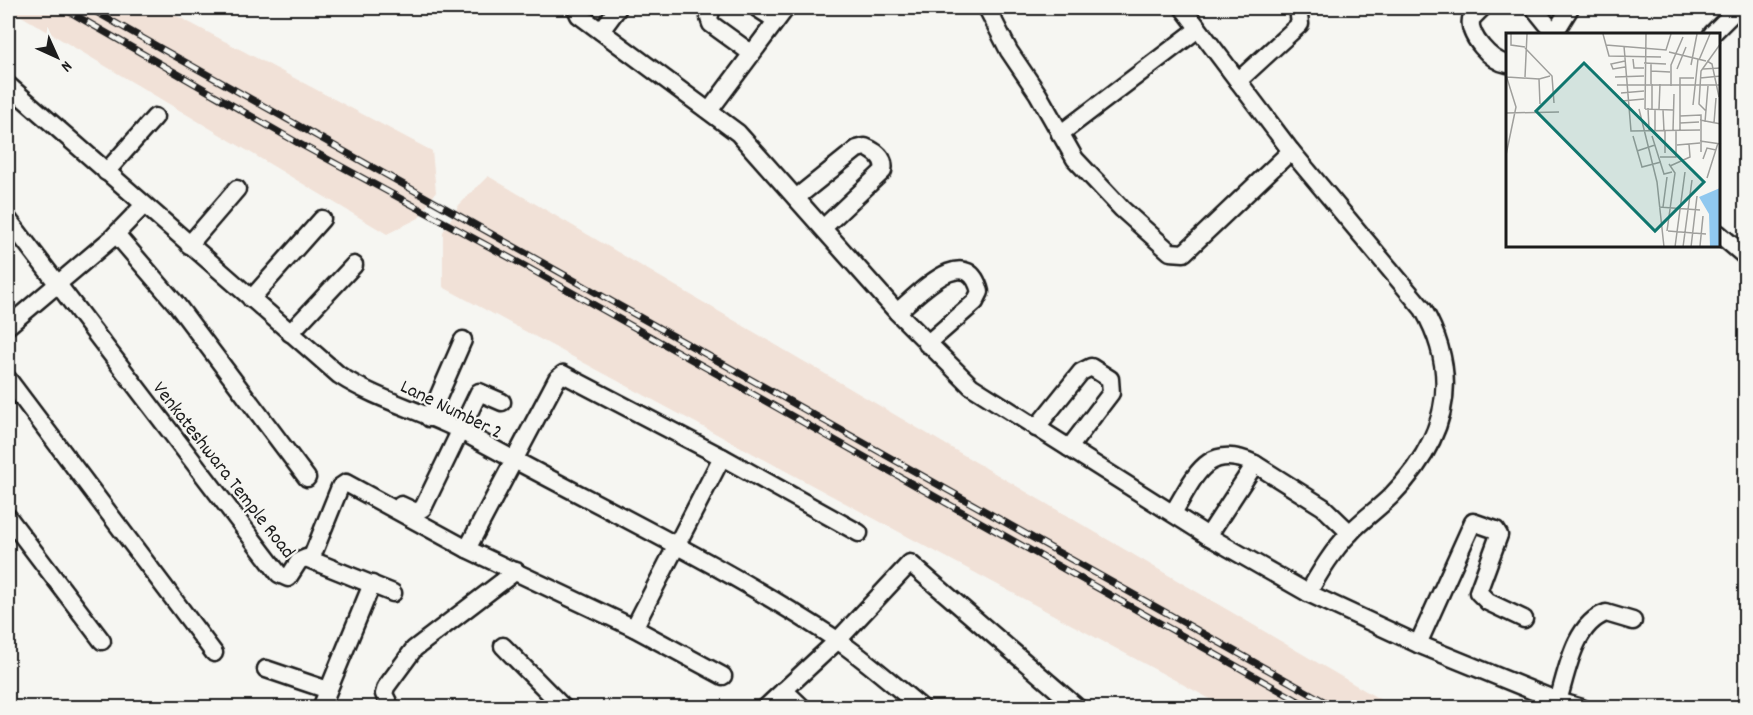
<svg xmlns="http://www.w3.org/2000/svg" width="1753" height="715" font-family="Dekko,sans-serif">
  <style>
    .built { fill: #f1e1d7 }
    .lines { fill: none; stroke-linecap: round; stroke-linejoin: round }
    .minor-casing { stroke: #1c1c1c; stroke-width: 21 }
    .minor { stroke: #f6f6f2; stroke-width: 16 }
    .rail-casing { stroke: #1c1c1c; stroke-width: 7 }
    .rail { stroke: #f6f6f2; stroke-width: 4.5; stroke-dasharray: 14; stroke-linecap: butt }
    .labels { text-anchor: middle; stroke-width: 4.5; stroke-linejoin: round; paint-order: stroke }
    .street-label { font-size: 20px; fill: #1c1c1c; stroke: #f6f6f2 }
    .inset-road { fill: none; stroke: #9f9f9c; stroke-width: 1.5 }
    .view { fill: #0f766e; fill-opacity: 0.15; stroke: #0f766e; stroke-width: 3 }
    .inset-edge { fill: none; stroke: #1c1c1c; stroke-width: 3 }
  </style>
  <rect width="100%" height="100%" fill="#f6f6f2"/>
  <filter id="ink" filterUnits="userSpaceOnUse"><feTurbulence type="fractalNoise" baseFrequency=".0167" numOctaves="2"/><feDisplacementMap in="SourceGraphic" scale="12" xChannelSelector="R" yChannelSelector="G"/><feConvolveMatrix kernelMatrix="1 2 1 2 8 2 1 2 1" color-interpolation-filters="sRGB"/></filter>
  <g filter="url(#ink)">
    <g class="built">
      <polygon points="8,8 162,8 432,151 436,192 419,218 387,234"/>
      <polygon points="488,176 1393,707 1225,707 443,287 443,232 459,205"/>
    </g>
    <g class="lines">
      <g class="minor-casing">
        <g id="minor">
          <polyline points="576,8 579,15 738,133 897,312 971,386 1208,536 1308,593 1418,644 1558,701 1582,708"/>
          <polyline points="712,8 709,18 711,24 751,53"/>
          <polyline points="757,8 776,20"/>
          <polyline points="987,8 1009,51 1038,94 1075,159 1122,209 1170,252 1184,253 1291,151"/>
          <path d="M1183,8L1291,151L1423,309C1463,379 1445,441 1391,496C1378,509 1363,519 1350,533C1333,550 1320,572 1308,593"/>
          <path d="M1482,8L1471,19C1468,36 1491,61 1507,64"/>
          <polyline points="1534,8 1555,34"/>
          <polyline points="601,31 618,8"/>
          <polyline points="1554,34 1570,8"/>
          <polyline points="1712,34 1738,8"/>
          <polyline points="1238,81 1300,24 1298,8"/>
          <path d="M8,85L339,375C377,400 423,411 463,432C587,501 718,561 837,640C866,660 894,685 922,708"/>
          <polyline points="709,111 786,8"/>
          <polyline points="1060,134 1198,29"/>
          <polyline points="106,172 155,117"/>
          <path d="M796,198L857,149L865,147C875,151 886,158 883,171L823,228"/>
          <polyline points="8,219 279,574 288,578 299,561 306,558 393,593"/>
          <polyline points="1718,233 1746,257"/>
          <polyline points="116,234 177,305 307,478"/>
          <polyline points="189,245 237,189"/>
          <polyline points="251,299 322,219"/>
          <path d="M897,312C918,295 967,240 980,292L975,302L927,344"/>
          <polyline points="8,326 112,238 144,205"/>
          <polyline points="290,333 354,265"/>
          <polyline points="8,379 214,653"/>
          <polyline points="429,418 463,340"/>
          <polyline points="1036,428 1081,372 1091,367 1110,379 1111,393 1069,448"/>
          <polyline points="1255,464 1323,507 1350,533"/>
          <polyline points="401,505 416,512 423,508 479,392 502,402"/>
          <path d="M1173,513C1195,477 1206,441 1255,464L1208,536"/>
          <polyline points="8,517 102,641"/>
          <polyline points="467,549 557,379 563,374 722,457 859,533"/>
          <polyline points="311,559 340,487 346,483 467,549 634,628 723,676"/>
          <polyline points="634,628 722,457"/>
          <polyline points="1418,644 1473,522 1496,530 1499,535 1478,592 1488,602 1524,619"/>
          <polyline points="503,646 564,708"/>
          <polyline points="266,669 328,690"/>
          <polyline points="784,690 803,708"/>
          <path d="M1558,701C1567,672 1574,624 1606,613L1633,621"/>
          <polyline points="321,708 372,584"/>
          <polyline points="391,708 384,694 386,687 414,649 516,571"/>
          <polyline points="765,708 838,640 910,563 1078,708"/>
        </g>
      </g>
      <use href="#minor" class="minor"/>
      <g class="rail-casing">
        <g id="rail">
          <polyline points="63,8 298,143 525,266 1311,708"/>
          <polyline points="89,8 1336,708"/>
        </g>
      </g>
      <use href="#rail" class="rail"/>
    </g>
  </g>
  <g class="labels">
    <g class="street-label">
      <text transform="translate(452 408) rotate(26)" y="7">Lane Number 2</text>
      <text transform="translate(225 469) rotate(52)" y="7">Venkateshwara Temple Road</text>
    </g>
  </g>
  <g transform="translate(1506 33)">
    <rect width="214" height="214" fill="#f6f6f2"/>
    <path d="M214,155V214H204L203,181L193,164Z" fill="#90c8ef"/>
    <path class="inset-road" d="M5,1V12L19,14M97,1L103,23L155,24M100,12L160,17L165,1M118,13L125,98L194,97M19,15L46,43L48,70M163,19L200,28M127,26L128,35H138M193,27L204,1M119,28L105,31L107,36L119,34M201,28L206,31L213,64M138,30L160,31M185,32L191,1M171,36L180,14M197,36L215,35M145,38L164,39M0,42L10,74L0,122M1,44L33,46M19,44L21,1M109,44L138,43M194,45L215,43M145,51V30M111,52H215M165,53V32L177,4M115,60L138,58M116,68L138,66M34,71L33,46L44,43M187,72L192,26M142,75L143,97M133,76L151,149L158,214M139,76L140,1M139,76L167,77M146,76V51M149,76V98M153,76L154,51M157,77L158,98M200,78L193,71L195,38L215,10M0,80L53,79M174,83L195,82V119M194,87L215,91M199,89L202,53M174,90L193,89M208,90L210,65M159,98V120M167,98L168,61M174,98V45H188M127,103L136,134L155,129M146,103L158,141L166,139M194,108L215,111M171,112L194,110M131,118L149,112M154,124H170V98M197,126L201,115L210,117M164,133L184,124L183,111M201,145L212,110M153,174L194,177M157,174L161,144M161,198L169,140L163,131M162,198L200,201M194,213L197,183M169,214L179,139M177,214L186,147M185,214L191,163"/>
    <path class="view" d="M78,30L198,149L149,198L30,78Z"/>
    <rect width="214" height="214" class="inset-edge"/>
  </g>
  <rect width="1753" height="715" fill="none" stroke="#f6f6f2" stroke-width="30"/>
  <rect x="15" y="15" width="1723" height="685" fill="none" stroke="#1c1c1c" stroke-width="2" filter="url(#ink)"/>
  <g transform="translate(57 57) rotate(135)" stroke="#f6f6f2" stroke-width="4.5" paint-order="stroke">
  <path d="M0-4.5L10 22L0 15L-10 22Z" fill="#1c1c1c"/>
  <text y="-9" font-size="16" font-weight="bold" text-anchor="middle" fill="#1c1c1c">N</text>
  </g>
</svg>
